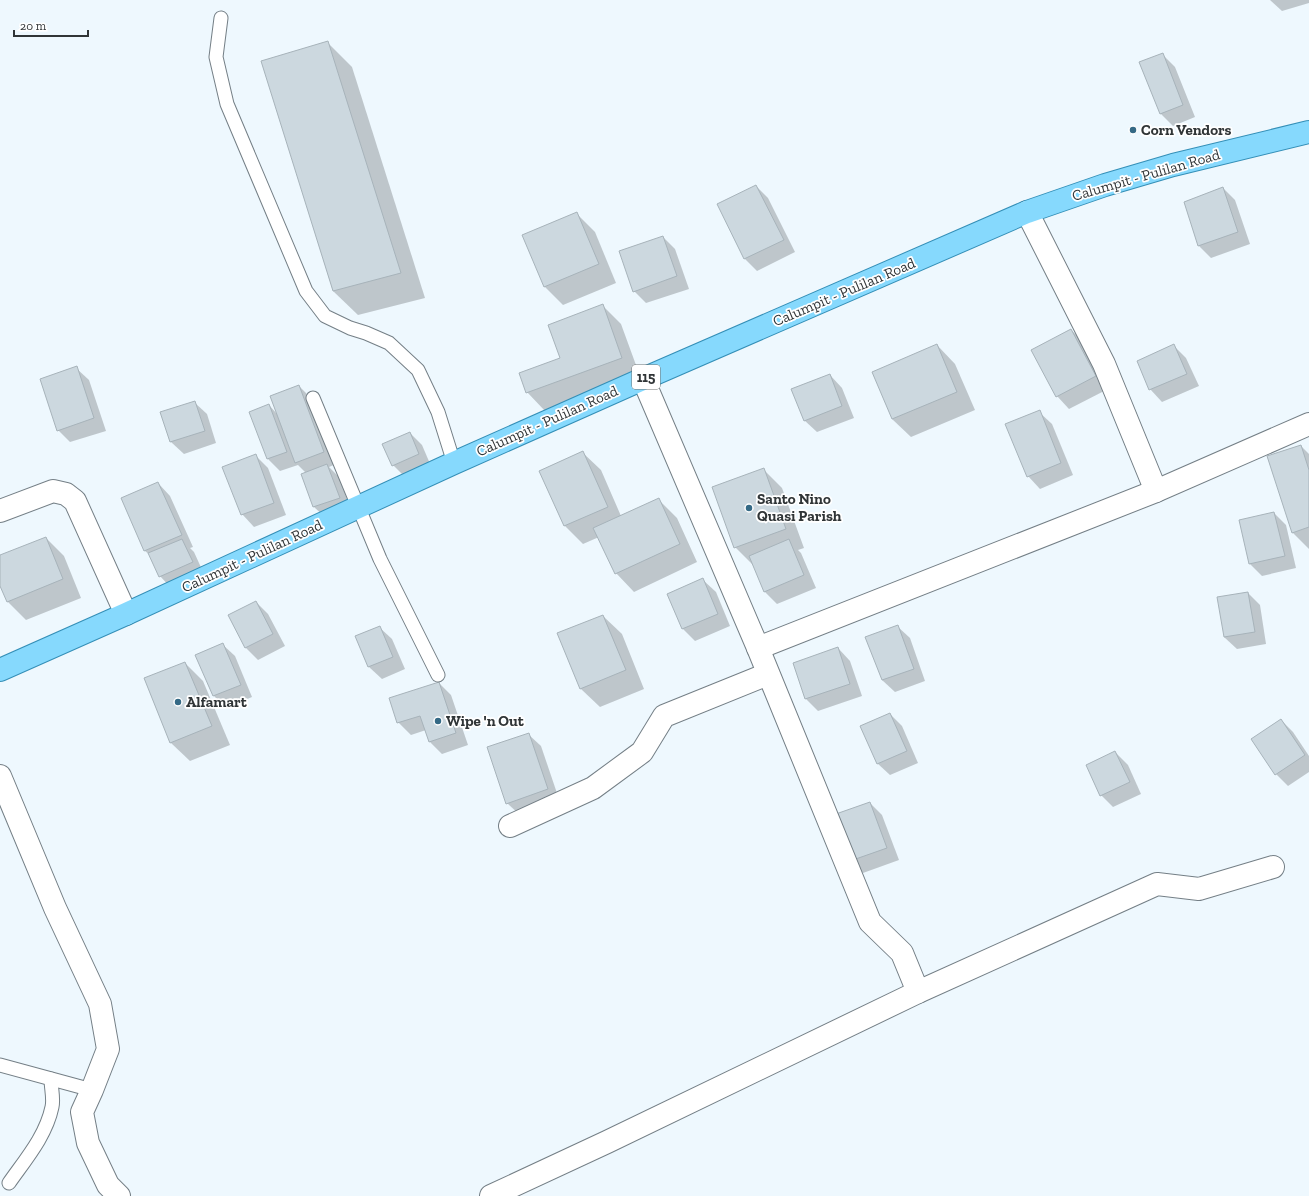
<svg xmlns="http://www.w3.org/2000/svg" width="1309" height="1196" font-family="'Zilla Slab',serif">
  <style>
    .shadow { fill: #0003 }
    .building { fill: #ccd8df; stroke: #a7b3ba }
    .lines { fill: none; stroke-linecap: round; stroke-linejoin: round }
    .service-casing { stroke: #747f86; stroke-width: 15 }
    .minor-casing { stroke: #747f86; stroke-width: 24 }
    .primary-casing { stroke: #348fb7; stroke-width: 24 }
    .service { stroke: #fff; stroke-width: 13 }
    .minor { stroke: #fff; stroke-width: 22 }
    .primary { stroke: #86d9fd; stroke-width: 22 }
    .poi-dot { fill: #346985; stroke: #fff; stroke-width: 1.5 }
    .labels { text-anchor: middle; stroke-width: 3.5; stroke-linejoin: round; paint-order: stroke }
    .shield { fill: #fff; stroke: #6e7273; stroke-width: 1 }
    .shield-label { font-size: 14px; font-weight: bold; fill: #303537 }
    .poi-label { font-size: 15px; font-weight: bold; fill: #303537; stroke: #fff; text-anchor: start }
    .street-label { font-size: 15px; fill: #303537; stroke: #fff }
  </style>
  <rect width="100%" height="100%" fill="#eef8fe"/>
  <g class="shadow">
    <polygon points="1270,0 1309,0 1309,3 1282,11"/>
    <polygon points="328,43 352,67 425,298 358,315 333,291 263,62"/>
    <polygon points="1163,55 1175,67 1195,117 1173,126 1161,114"/>
    <polygon points="756,186 768,198 795,252 757,271 745,259 718,205"/>
    <polygon points="1223,188 1235,200 1250,244 1211,258 1199,246 1185,202"/>
    <polygon points="576,213 595,232 616,283 563,305 545,287 523,235"/>
    <polygon points="663,237 675,249 689,289 646,303 634,291"/>
    <polygon points="603,306 621,324 640,376 545,411 527,392 562,359"/>
    <polygon points="1071,330 1084,342 1108,389 1069,409 1057,396"/>
    <polygon points="937,345 955,364 975,410 911,437 892,419"/>
    <polygon points="1174,346 1186,358 1199,386 1162,402 1150,389"/>
    <polygon points="76,368 89,380 106,431 70,442 58,430"/>
    <polygon points="830,375 842,388 854,418 817,432 804,420"/>
    <polygon points="299,386 311,398 336,464 329,467 339,477 351,510 327,519 314,507 302,474 306,473 298,465 280,471 268,459 250,412 269,405 277,414"/>
    <polygon points="194,402 207,414 216,443 184,454 171,442"/>
    <polygon points="1039,412 1052,424 1073,475 1040,489 1028,476"/>
    <polygon points="410,433 422,445 431,466 405,477 393,465"/>
    <polygon points="1301,446 1309,454 1309,549 1292,532"/>
    <polygon points="582,452 601,470 621,516 658,499 677,518 697,562 634,592 616,573 599,537 583,544 565,526 540,471"/>
    <polygon points="256,456 268,468 286,515 254,527 242,514"/>
    <polygon points="763,469 782,488 804,548 798,550 801,553 816,588 777,604 765,592 754,566 735,547"/>
    <polygon points="158,483 170,496 193,547 190,548 194,552 204,574 172,589 160,576 151,556 145,551 122,499"/>
    <polygon points="1274,513 1286,525 1296,568 1262,576 1250,564"/>
    <polygon points="46,538 64,556 81,598 26,620 8,602 0,583 0,556"/>
    <polygon points="703,580 716,592 730,626 695,641 683,629 668,595"/>
    <polygon points="1248,593 1260,605 1266,644 1237,649 1224,637"/>
    <polygon points="256,602 268,614 285,646 258,660 246,648 230,615"/>
    <polygon points="603,616 622,634 644,689 600,707 581,689 559,634"/>
    <polygon points="897,626 910,638 925,681 895,692 882,680"/>
    <polygon points="379,627 392,639 405,669 382,679 369,667 356,637"/>
    <polygon points="222,644 235,656 252,697 226,708 214,696 196,655"/>
    <polygon points="838,648 850,661 862,696 818,711 806,699"/>
    <polygon points="185,663 203,681 230,745 190,761 171,743 145,679"/>
    <polygon points="439,683 451,695 468,745 442,754 430,742 426,730 411,735 398,722"/>
    <polygon points="890,714 902,726 918,763 890,775 877,763"/>
    <polygon points="1281,720 1293,732 1309,756 1309,772 1288,786 1276,774"/>
    <polygon points="528,734 541,746 560,802 520,815 507,803"/>
    <polygon points="1115,752 1128,765 1141,794 1113,807 1101,795"/>
    <polygon points="870,803 882,815 899,860 863,873 851,861"/>
  </g>
  <g class="building">
    <polygon points="328,41 401,273 333,291 261,61"/>
    <polygon points="1163,53 1183,105 1160,114 1139,62"/>
    <polygon points="756,185 784,240 744,259 717,204"/>
    <polygon points="1223,187 1238,232 1198,246 1184,202"/>
    <polygon points="577,212 599,264 544,287 522,235"/>
    <polygon points="663,236 677,276 633,292 619,251"/>
    <polygon points="603,304 622,358 526,393 519,373 560,358 548,325"/>
    <polygon points="1071,329 1096,376 1056,397 1031,350"/>
    <polygon points="937,344 957,392 892,419 872,372"/>
    <polygon points="1174,344 1187,374 1149,390 1137,361"/>
    <polygon points="77,366 94,418 57,431 40,379"/>
    <polygon points="830,374 842,406 804,421 791,389"/>
    <polygon points="299,385 324,452 295,463 270,396"/>
    <polygon points="195,401 205,431 170,442 160,412"/>
    <polygon points="269,404 287,452 267,459 249,412"/>
    <polygon points="1040,410 1061,463 1027,477 1005,424"/>
    <polygon points="410,432 419,454 392,466 382,444"/>
    <polygon points="1301,445 1309,470 1309,527 1292,533 1267,456"/>
    <polygon points="583,451 608,507 564,526 539,471"/>
    <polygon points="256,454 274,503 241,515 222,467"/>
    <polygon points="327,464 340,498 313,507 301,474"/>
    <polygon points="764,468 786,529 734,548 712,487"/>
    <polygon points="158,482 182,535 144,551 121,498"/>
    <polygon points="659,498 680,544 615,574 593,528"/>
    <polygon points="1274,512 1285,556 1249,564 1239,520"/>
    <polygon points="46,537 63,579 7,602 0,586 0,555"/>
    <polygon points="182,539 193,562 159,577 148,553"/>
    <polygon points="789,539 804,575 764,592 749,556"/>
    <polygon points="703,578 718,614 682,629 667,594"/>
    <polygon points="1248,592 1255,632 1224,637 1217,597"/>
    <polygon points="256,601 273,634 245,648 228,615"/>
    <polygon points="603,615 626,670 580,689 557,633"/>
    <polygon points="898,625 914,669 882,680 865,637"/>
    <polygon points="380,626 393,657 368,667 355,636"/>
    <polygon points="223,643 241,685 213,696 195,655"/>
    <polygon points="838,647 850,684 805,699 793,663"/>
    <polygon points="185,662 212,726 170,743 144,678"/>
    <polygon points="439,682 456,733 429,742 420,716 397,723 389,698"/>
    <polygon points="890,713 907,751 877,764 860,726"/>
    <polygon points="1281,719 1305,755 1275,775 1251,739"/>
    <polygon points="529,733 548,789 506,804 487,747"/>
    <polygon points="1115,751 1130,782 1100,796 1086,765"/>
    <polygon points="870,802 887,848 850,861 833,815"/>
  </g>
  <g class="lines">
    <g class="service-casing">
      <g id="service">
        <polyline points="221,18 216,57 227,104 306,291 325,316 350,328 366,333 389,343 418,370 438,412 454,463"/>
        <polyline points="313,398 380,559 438,675"/>
        <polyline points="0,1065 92,1090"/>
        <path d="M9,1183C25,1160 46,1136 52,1107C54,1099 51,1088 51,1079"/>
      </g>
    </g>
    <g class="minor-casing">
      <g id="minor">
        <polyline points="1027,212 1104,364 1156,491"/>
        <polyline points="643,379 758,648 870,922 902,953 918,992"/>
        <polyline points="0,511 53,491 66,494 75,501 126,614"/>
        <polyline points="758,648 1156,491 1309,424"/>
        <polyline points="0,776 55,908 100,1004 108,1049 92,1090 82,1112 88,1143 108,1185 119,1196"/>
        <polyline points="510,826 593,788 642,752 664,716 768,674"/>
        <polyline points="491,1196 607,1142 918,992 1157,884 1199,889 1273,867"/>
      </g>
    </g>
    <g class="primary-casing">
      <polyline id="primary" points="0,670 126,614 454,463 643,379 1027,212 1105,185 1173,165 1309,132"/>
    </g>
    <use href="#service" class="service"/>
    <use href="#minor" class="minor"/>
    <use href="#primary" class="primary"/>
  </g>
  <g class="poi-dot">
    <circle cx="1133" cy="130" r="4"/>
    <circle cx="749" cy="508" r="4"/>
    <circle cx="178" cy="702" r="4"/>
    <circle cx="438" cy="721" r="4"/>
  </g>
  <g class="labels">
    <rect class="shield" x="632" y="365" width="28" height="24" rx="3"/>
    <g class="shield-label">
      <text x="646" y="382">115</text>
    </g>
    <g class="poi-label">
      <text x="1141" y="135">Corn Vendors</text>
      <text x="757" y="504">Santo Nino<tspan x="757" dy="17">Quasi Parish</tspan></text>
      <text x="186" y="707">Alfamart</text>
      <text x="446" y="726">Wipe 'n Out</text>
    </g>
    <g class="street-label">
      <text transform="translate(1146 175) rotate(-16)" y="5">Calumpit - Pulilan Road</text>
      <text transform="translate(844 292) rotate(-23)" y="5">Calumpit - Pulilan Road</text>
      <text transform="translate(547 421) rotate(-24)" y="5">Calumpit - Pulilan Road</text>
      <text transform="translate(252 556) rotate(-25)" y="5">Calumpit - Pulilan Road</text>
    </g>
  </g>
  <path d="M14 30v6h74v-6" fill="none" stroke="#303537" stroke-width="2"/>
  <text x="20" y="30" font-size="12" fill="#303537" stroke="#ffffff" stroke-width="3" paint-order="stroke">20 m</text>
</svg>
